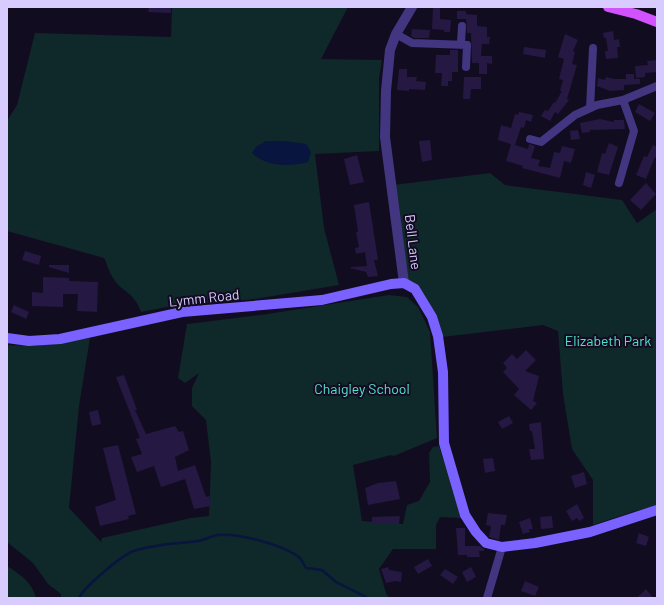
<svg xmlns="http://www.w3.org/2000/svg" width="664" height="605" font-family="Barlow,sans-serif">
  <style>
    .green { fill: #0f282a }
    .water { fill: #08153e }
    .lines { fill: none; stroke-linecap: round; stroke-linejoin: round }
    .stream { stroke: #08153e; stroke-width: 2.5 }
    .building { fill: #251842 }
    .minor { stroke: #423681; stroke-width: 8 }
    .tertiary { stroke: #423681; stroke-width: 10 }
    .secondary { stroke: #7962ff; stroke-width: 10 }
    .primary { stroke: #d352ff; stroke-width: 10 }
    .labels { text-anchor: middle; stroke-width: 4; stroke-linejoin: round; paint-order: stroke }
    .street-label { font-size: 14px; fill: #d7cbff; stroke: #120c20 }
    .park-label { font-size: 14px; fill: #54e2d0; stroke: #120c20 }
  </style>
  <rect width="100%" height="100%" fill="#120c20"/>
  <g class="green">
    <path d="M172,7H348L321,59L382,60L379,78V151L315,154L324,228L339,285L255,299L172,306L141,312C133,290 123,294 113,278C109,272 107,264 104,258L7,231V121L17,105L35,33L171,37Z"/>
    <polygon points="490,173 505,185 622,200 637,223 657,209 657,506 632,512 593,525 593,480 572,449 563,394 558,331 543,325 442,337 435,314 401,280 393,185"/>
    <polygon points="389,295 407,297 418,307 430,332 437,438 394,456 391,455 353,465 362,521 403,524 407,505 419,501 430,482 429,453 433,447 439,446 443,459 451,467 461,518 440,517 436,525 436,549 393,549 379,569 386,593 389,598 61,598 61,594 48,584 33,563 7,542 7,345 35,346 90,338 79,406 69,508 101,542 102,538 191,518 209,516 211,462 206,420 192,406 192,388 199,373 185,383 178,378 187,324 261,315"/>
    <path d="M7,566C20,574 32,582 36,598H12L7,596Z"/>
  </g>
  <path class="water" d="M266,141H284L306,144L311,152L308,162C289,167 267,167 252,153L256,147Z"/>
  <g class="lines">
    <path class="stream" d="M79,598C84,587 123,554 134,551C155,544 176,544 198,541C205,540 211,536 218,535C239,533 284,545 300,558C302,560 304,565 306,568L322,570L336,582L368,598"/>
  </g>
  <g class="building">
    <polygon points="149,7 171,7 171,13 148,12"/>
    <polygon points="433,7 440,7 440,19 451,20 450,32 444,32 444,30 432,29"/>
    <polygon points="457,11 466,11 466,14 477,15 477,26 487,27 487,37 490,37 489,44 482,44 481,56 492,56 492,64 487,63 487,74 479,74 479,63 472,63 471,33 467,33 466,19 457,19"/>
    <polygon points="412,29 430,30 429,38 414,38 411,36"/>
    <polygon points="613,31 614,40 619,39 620,47 617,47 618,58 606,59 605,51 608,51 606,38 604,38 603,33"/>
    <polygon points="565,34 578,40 573,51 575,52 572,64 577,65 567,99 569,100 558,114 555,112 550,121 541,116 545,110 548,111 554,102 555,103 562,91 560,91 563,80 559,79 564,59 558,57"/>
    <polygon points="524,47 546,50 545,58 523,54"/>
    <polygon points="450,50 458,50 458,72 452,72 452,81 448,81 448,86 441,86 442,73 435,73 436,55 450,55"/>
    <polygon points="657,60 657,72 645,73 645,77 636,78 635,66 648,65 647,61"/>
    <polygon points="399,69 407,69 407,77 417,77 416,81 426,82 425,90 409,89 409,91 397,90"/>
    <polygon points="626,74 634,74 634,79 640,79 640,84 624,85 624,90 610,91 597,86 598,78 605,80 606,77 614,79 626,79"/>
    <polygon points="464,77 481,77 481,89 471,89 470,99 463,99"/>
    <polygon points="639,104 655,113 650,121 635,112"/>
    <polygon points="519,112 533,115 531,122 526,120 524,128 521,127 515,145 528,149 529,144 535,146 531,158 540,160 538,166 550,168 554,152 560,153 562,146 575,149 571,163 564,161 560,178 522,168 523,166 506,161 511,144 498,140 499,134 501,125 511,128 515,114 518,115"/>
    <polygon points="600,119 614,122 614,120 624,120 625,129 590,130 590,132 582,133 580,123"/>
    <polygon points="578,130 580,139 571,140 570,131"/>
    <polygon points="430,140 432,160 422,162 419,141"/>
    <polygon points="609,143 618,147 609,175 597,172 602,153 605,154"/>
    <polygon points="653,145 657,147 657,158 655,157 646,179 636,175 644,156 647,157"/>
    <polygon points="357,155 364,182 350,185 344,159"/>
    <polygon points="586,172 595,175 591,188 583,185"/>
    <polygon points="646,183 656,194 641,210 630,200"/>
    <polygon points="369,202 378,260 374,260 378,276 368,277 366,272 350,268 351,267 367,266 365,252 356,254 355,248 359,247 356,232 358,232 354,205"/>
    <polygon points="25,251 41,256 39,265 22,260"/>
    <polygon points="49,265 69,265 69,273 49,267"/>
    <polygon points="43,277 69,278 69,281 98,282 97,312 77,311 78,294 63,294 63,307 32,306 32,292 43,293"/>
    <polygon points="14,305 29,312 26,319 11,312"/>
    <polygon points="526,350 536,360 525,371 539,376 533,401 537,403 531,410 514,395 519,389 503,372 507,368 503,363 512,354 517,359"/>
    <polygon points="124,375 137,410 135,410 146,434 175,426 179,432 183,431 189,450 175,457 178,471 195,465 206,497 209,496 211,506 194,509 185,479 161,487 154,466 137,472 131,457 142,454 136,439 140,438 116,377"/>
    <polygon points="98,410 101,424 92,426 89,412"/>
    <polygon points="509,416 513,423 502,429 498,422"/>
    <polygon points="541,422 544,459 531,460 529,449 535,449 532,431 530,431 529,424"/>
    <polygon points="118,445 136,514 128,516 129,519 100,526 95,507 116,500 103,448"/>
    <polygon points="493,458 495,471 485,473 483,459"/>
    <polygon points="584,472 587,484 575,488 571,476"/>
    <polygon points="396,481 400,499 368,505 365,488 378,483"/>
    <polygon points="577,504 584,518 579,521 577,518 572,521 566,511"/>
    <polygon points="488,513 507,515 505,525 501,525 499,540 489,537 491,526 486,525"/>
    <polygon points="400,516 399,524 372,524 372,517"/>
    <polygon points="552,516 553,528 541,529 540,517"/>
    <polygon points="530,518 533,529 529,529 530,532 523,534 519,522"/>
    <polygon points="456,528 465,528 465,546 480,546 484,549 484,551 479,551 480,557 467,557 467,555 458,555"/>
    <polygon points="639,533 649,537 646,546 636,543"/>
    <polygon points="428,559 432,566 418,574 414,567"/>
    <polygon points="388,567 389,570 402,572 401,582 395,581 386,583 381,569"/>
    <polygon points="471,567 476,577 467,582 462,572"/>
    <polygon points="445,569 458,577 453,584 440,575"/>
    <polygon points="525,581 539,587 535,596 521,591"/>
    <polygon points="646,589 653,598 636,598 641,594"/>
  </g>
  <g class="lines">
    <g class="minor">
      <polyline points="396,34 412,43 467,45 466,67"/>
      <polyline points="461,43 462,26"/>
      <polyline points="590,108 593,48"/>
      <polyline points="530,139 541,142 575,115 597,105 623,100 657,86"/>
      <polyline points="619,183 634,131 623,100"/>
      <polyline points="487,598 502,547"/>
    </g>
    <polyline class="tertiary" points="404,283 385,137 386,91 390,50 396,34 412,7"/>
    <polyline class="secondary" points="7,338 29,341 60,339 182,312 322,300 391,284 404,283 415,289 432,317 438,336 443,372 444,443 465,515 476,532 486,543 502,547 535,543 590,532 657,510"/>
    <polyline class="primary" points="608,7 636,14 657,22"/>
  </g>
  <g class="labels">
    <g class="street-label">
      <text transform="translate(413 242) rotate(83)" y="5">Bell Lane</text>
      <text transform="translate(204 298) rotate(-6)" y="5">Lymm Road</text>
    </g>
    <g class="park-label">
      <text x="608" y="346">Elizabeth Park</text>
      <text x="362" y="394">Chaigley School</text>
    </g>
  </g>
  <rect width="664" height="605" fill="none" stroke="#d7cbff" stroke-width="16"/>
</svg>
